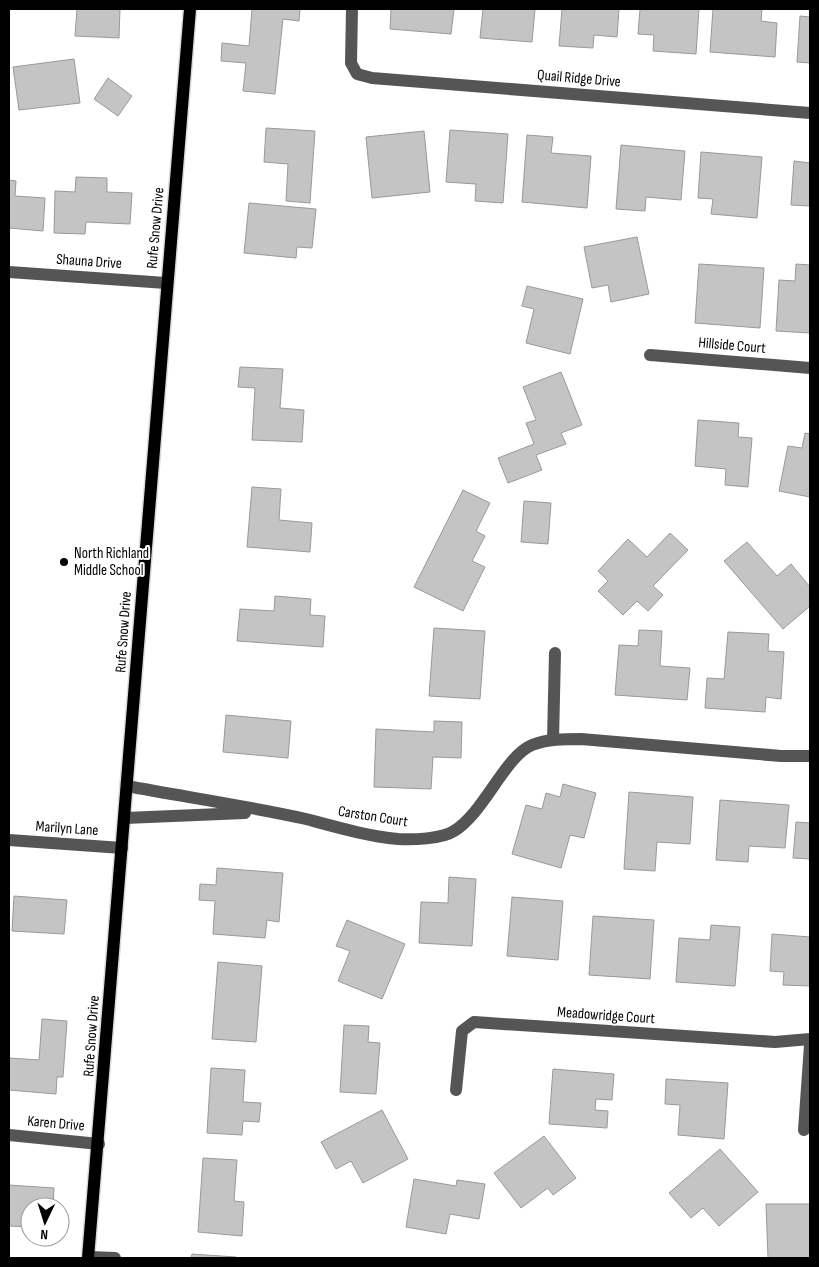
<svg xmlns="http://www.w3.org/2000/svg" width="819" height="1267" font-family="'Sofia Sans Condensed',sans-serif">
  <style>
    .building { fill: #c4c4c4; stroke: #999 }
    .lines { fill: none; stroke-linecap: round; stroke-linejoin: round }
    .major-casing { stroke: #dbdbdb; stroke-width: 15 }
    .minor { stroke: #555; stroke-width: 12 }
    .major { stroke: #000; stroke-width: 12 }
    .poi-dot { fill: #000; stroke: #fff; stroke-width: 2 }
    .labels { text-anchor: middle; stroke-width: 4; stroke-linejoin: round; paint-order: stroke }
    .street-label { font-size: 15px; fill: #000; stroke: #fff }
    .poi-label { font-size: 15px; fill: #000; stroke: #fff; text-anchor: start }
  </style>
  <rect width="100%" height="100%" fill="#fff"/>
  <g class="building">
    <polygon points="77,9 120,9 119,38 75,36"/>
    <polygon points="252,9 300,9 299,21 283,19 275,94 243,91 246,63 221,61 222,43 249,46"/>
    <polygon points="391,9 454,9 451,34 390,29"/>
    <polygon points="483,9 535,9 532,42 480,38"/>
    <polygon points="562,9 619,9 617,37 594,35 593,48 559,46"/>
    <polygon points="640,9 699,9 696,54 653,51 654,35 638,34"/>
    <polygon points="713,9 762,9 761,21 777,23 775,57 710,52"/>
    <polygon points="800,16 810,17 810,63 797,62"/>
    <polygon points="74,59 80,103 19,110 13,67"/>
    <polygon points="108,78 132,96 118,116 94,99"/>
    <polygon points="266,128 315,131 310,203 286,201 288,164 264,162"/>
    <polygon points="450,130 508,134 503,203 475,201 476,184 446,182"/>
    <polygon points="424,131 430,192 372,198 366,137"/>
    <polygon points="527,135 553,137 551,153 591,156 587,208 522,202"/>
    <polygon points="621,145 685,151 681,200 646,197 645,211 616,209"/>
    <polygon points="701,152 762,157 757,218 711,214 713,199 698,198"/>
    <polygon points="794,161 810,163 810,206 791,205"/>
    <polygon points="76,177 107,178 107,192 132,193 130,224 86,222 85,234 54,233 55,191 75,192"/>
    <polygon points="9,180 16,181 15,196 45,198 43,231 9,228"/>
    <polygon points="249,203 316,209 312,248 297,247 296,258 244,253"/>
    <polygon points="637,237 649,294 611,302 608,285 592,288 584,247"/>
    <polygon points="699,264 764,268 760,328 695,323"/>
    <polygon points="796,264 810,265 810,333 776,331 779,280 795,281"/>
    <polygon points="527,286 583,299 570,354 526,343 534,309 522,306"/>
    <polygon points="240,367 283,369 280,408 304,410 302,442 252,440 255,388 238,387"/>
    <polygon points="561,372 582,425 561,433 566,444 536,455 542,470 508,483 498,458 534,444 526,423 536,420 523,387"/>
    <polygon points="698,420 739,423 738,437 752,438 748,487 725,485 726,469 695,466"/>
    <polygon points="805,433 810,434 810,497 779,491 788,446 802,448"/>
    <polygon points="252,487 281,489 279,520 312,523 310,552 247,547"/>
    <polygon points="463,490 490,503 476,531 485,536 472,561 485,567 463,611 414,587"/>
    <polygon points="524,501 551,503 548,544 521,542"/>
    <polygon points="670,533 688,550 653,586 663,595 648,611 637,601 623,615 598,591 608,581 598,571 628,539 647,557"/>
    <polygon points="747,542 777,576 791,564 810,587 810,606 783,629 724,561"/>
    <polygon points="275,596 311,599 310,615 325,616 323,647 237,641 240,609 274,611"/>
    <polygon points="434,628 485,631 480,699 429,696"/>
    <polygon points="639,630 662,631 660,666 690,668 687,700 615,695 619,645 638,646"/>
    <polygon points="728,632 769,634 768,651 784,652 781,699 766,697 765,712 705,708 707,678 724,679"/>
    <polygon points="226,715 291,721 288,758 223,752"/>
    <polygon points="434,721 462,722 461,758 433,757 431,789 374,787 376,729 434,732"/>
    <polygon points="563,784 596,793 584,838 570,835 561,868 512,854 526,805 542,809 546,793 560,797"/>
    <polygon points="629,792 693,797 690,844 657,842 655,871 624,869"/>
    <polygon points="720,800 789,805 785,848 749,846 748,862 716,860"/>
    <polygon points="796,822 810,823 810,859 793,858"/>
    <polygon points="217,868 283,873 279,922 267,920 265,938 213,934 215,901 199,900 200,884 216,885"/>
    <polygon points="449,877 476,879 472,946 419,943 421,902 448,903"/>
    <polygon points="14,896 67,900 64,934 12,931"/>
    <polygon points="512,897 563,901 558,960 507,956"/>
    <polygon points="593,916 654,920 650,979 589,975"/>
    <polygon points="347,920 405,944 382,999 338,981 350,951 336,946"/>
    <polygon points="711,925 740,927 735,986 676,982 679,938 710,940"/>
    <polygon points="772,934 810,937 810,986 783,985 784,972 770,971"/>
    <polygon points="218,962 262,966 256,1042 212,1039"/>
    <polygon points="42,1019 67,1021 63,1077 57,1077 56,1094 9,1090 9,1058 39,1060"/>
    <polygon points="344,1025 369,1026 368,1042 380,1043 376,1094 340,1092"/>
    <polygon points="211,1068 245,1070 243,1102 261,1103 259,1122 243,1121 242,1135 207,1133"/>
    <polygon points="553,1069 614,1074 612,1100 596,1099 595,1110 608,1111 607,1128 549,1124"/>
    <polygon points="666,1079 728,1083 724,1139 678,1135 680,1105 665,1104"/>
    <polygon points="382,1110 408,1159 363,1183 351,1161 336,1169 321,1142"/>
    <polygon points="544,1136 576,1178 553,1195 548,1188 521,1208 494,1173"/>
    <polygon points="720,1149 758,1192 719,1226 703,1208 691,1218 669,1193"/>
    <polygon points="203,1158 237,1160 234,1201 244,1202 242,1236 198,1232"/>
    <polygon points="414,1179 456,1186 457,1180 485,1184 479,1219 450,1214 446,1234 406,1227"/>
    <polygon points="9,1185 54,1188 53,1207 30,1207 30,1227 9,1226"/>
    <polygon points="766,1204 810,1204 810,1258 768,1258"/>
    <polygon points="192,1254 236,1257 236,1258 191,1258"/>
  </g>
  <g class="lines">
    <g class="major-casing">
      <polyline id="major" points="88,1258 190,9"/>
    </g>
    <g class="minor">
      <polyline points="352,9 351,63 357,74 372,78 810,113"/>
      <polyline points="9,272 166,283"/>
      <polyline points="650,355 810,368"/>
      <polyline points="553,740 555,653"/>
      <path d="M127,786C186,797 247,806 306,819C336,827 367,836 398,839C412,840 442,839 454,831C484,813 505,756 532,745C547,739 565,739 581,739L781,756H810"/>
      <polyline points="125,818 245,813"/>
      <polyline points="9,840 122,848"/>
      <polyline points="456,1090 462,1031 474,1022 775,1042 810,1039"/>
      <polyline points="804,1130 810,1045"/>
      <polyline points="9,1135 99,1144"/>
      <polyline points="89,1257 115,1258"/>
    </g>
    <use href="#major" class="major"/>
  </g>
  <circle class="poi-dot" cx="64" cy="562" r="5"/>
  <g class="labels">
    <g class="street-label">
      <text transform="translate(579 78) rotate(5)" y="5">Quail Ridge Drive</text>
      <text transform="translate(155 228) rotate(-85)" y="5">Rufe Snow Drive</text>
      <text transform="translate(89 261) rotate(4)" y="5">Shauna Drive</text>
      <text transform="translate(732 345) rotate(5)" y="5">Hillside Court</text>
      <text transform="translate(123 632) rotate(-86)" y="5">Rufe Snow Drive</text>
      <text transform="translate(373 816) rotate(9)" y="5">Carston Court</text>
      <text transform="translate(67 828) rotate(4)" y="5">Marilyn Lane</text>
      <text transform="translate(606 1015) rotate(4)" y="5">Meadowridge Court</text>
      <text transform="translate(91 1036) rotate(-86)" y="5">Rufe Snow Drive</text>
      <text transform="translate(56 1123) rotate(5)" y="5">Karen Drive</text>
    </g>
    <g class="poi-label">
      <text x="74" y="558">North Richland<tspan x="74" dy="17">Middle School</tspan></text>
    </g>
  </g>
  <rect width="819" height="1267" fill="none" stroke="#000000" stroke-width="20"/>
  <g transform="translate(45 1222) rotate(184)"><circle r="24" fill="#ffffff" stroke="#999999"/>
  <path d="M0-4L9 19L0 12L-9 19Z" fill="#000000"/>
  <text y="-8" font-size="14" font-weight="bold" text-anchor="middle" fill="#000000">N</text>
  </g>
</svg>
